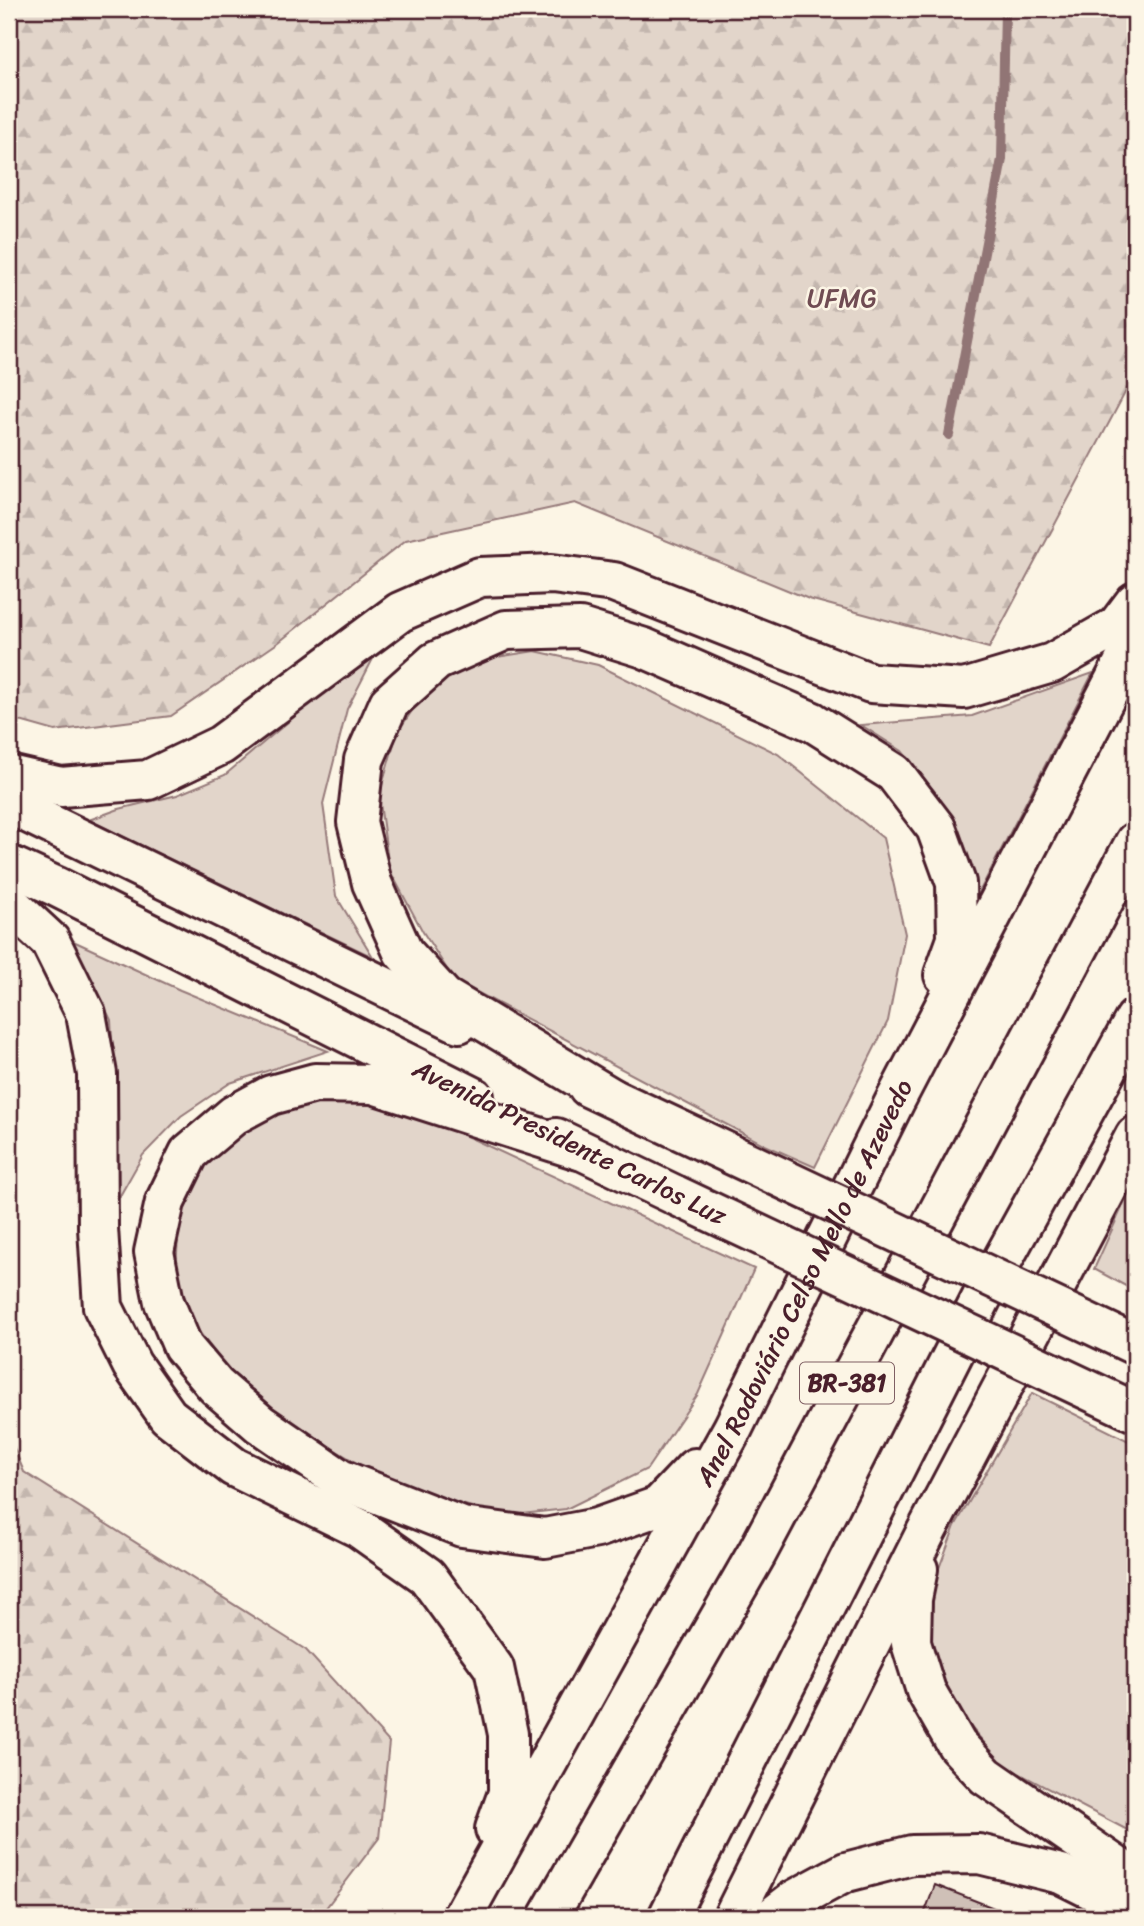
<svg xmlns="http://www.w3.org/2000/svg" width="1144" height="1926" font-family="Sriracha,sans-serif">
  <style>
    .grass { fill: #e2d5ca; stroke: #967a7a; stroke-width: 2 }
    .forest { fill: url(#forest-firs); stroke: #967a7a; stroke-width: 2 }
    .lines { fill: none; stroke-linecap: round; stroke-linejoin: round }
    .stream { stroke: #917474; stroke-width: 10 }
    .building { fill: #cfc0b7; stroke: #4a1f2b; stroke-width: 2 }
    .primary-casing { stroke: #4a1f2b; stroke-width: 44 }
    .motorway-casing { stroke: #4a1f2b; stroke-width: 44 }
    .primary { stroke: #fcf5e5; stroke-width: 38 }
    .motorway { stroke: #fcf5e5; stroke-width: 38 }
    .primary-bridge-casing { stroke: #4a1f2b; stroke-width: 44; stroke-linecap: butt }
    .primary-bridge { stroke: #fcf5e5; stroke-width: 38 }
    .labels { text-anchor: middle; stroke-width: 5; stroke-linejoin: round; paint-order: stroke }
    .shield { fill: #fcf5e5; stroke: #7f5f63; stroke-width: 2 }
    .shield-label { font-size: 24px; font-weight: bold; fill: #4a1f2b }
    .park-label { font-size: 26px; fill: #704c53; stroke: #fcf5e5 }
    .street-label { font-size: 26px; fill: #4a1f2b; stroke: #fcf5e5 }
  </style>
  <defs>
    <pattern id="forest-firs" width="22" height="20" patternUnits="userSpaceOnUse" patternTransform="scale(1.75)"><rect width="22" height="20" fill="#e2d5ca"/><path d="M5 1l3.5 6h-7zM16 11l3.5 6h-7z" fill="#c3b6ae"/></pattern>
  </defs>
  <rect width="100%" height="100%" fill="#fcf5e5"/>
  <filter id="ink" filterUnits="userSpaceOnUse"><feTurbulence type="fractalNoise" baseFrequency=".0143" numOctaves="2"/><feDisplacementMap in="SourceGraphic" scale="14" xChannelSelector="R" yChannelSelector="G"/><feConvolveMatrix kernelMatrix="1 2 1 2 8 2 1 2 1" color-interpolation-filters="sRGB"/></filter>
  <g filter="url(#ink)">
    <g class="grass">
      <polygon points="378,649 347,709 323,804 336,896 373,957 89,820 119,809 177,795 225,775 301,711"/>
      <polygon points="535,651 598,665 778,754 883,838 905,934 888,1021 815,1167 765,1145 454,980 423,932 389,869 379,796 397,733 428,687 477,660"/>
      <polygon points="1093,673 973,904 962,841 936,793 902,751 861,725 972,716"/>
      <polygon points="71,940 180,990 328,1051 230,1083 181,1116 143,1155 117,1201 115,1099 111,1020"/>
      <polygon points="305,1101 373,1104 451,1129 754,1269 698,1394 647,1469 566,1509 504,1516 447,1500 374,1473 293,1425 226,1367 194,1325 176,1271 179,1217 201,1162 252,1120"/>
      <polygon points="1135,1179 1135,1291 1094,1269"/>
      <polygon points="1032,1393 1135,1444 1135,1834 1003,1765 963,1718 939,1673 931,1644 933,1584 955,1526"/>
    </g>
    <g class="forest">
      <polygon points="9,9 1135,9 1135,374 989,648 809,599 575,503 406,540 279,642 171,716 55,731 9,718"/>
      <polygon points="9,1436 24,1472 306,1650 389,1742 379,1838 319,1917 9,1917"/>
    </g>
    <g class="lines">
      <polyline class="stream" points="949,435 1002,159 1005,9"/>
    </g>
    <polygon class="building" points="935,1885 1017,1917 923,1917"/>
    <g class="lines">
      <g class="primary-casing">
        <g id="primary">
          <polyline points="9,775 61,787 148,780 221,745 400,612 480,577 552,574 614,582 871,683 964,689 1052,663 1117,626 1135,602"/>
          <polyline points="9,804 459,1023"/>
          <polyline points="9,865 55,886 474,1097"/>
          <polyline points="9,903 50,941 86,1014 97,1074 98,1228 103,1307 132,1365 168,1416 234,1467 359,1528 427,1576 494,1668 508,1734 508,1793 495,1829"/>
          <polyline points="588,1087 703,1141"/>
          <polyline points="612,1098 444,997 403,952 372,883 357,822 364,760 389,703 436,661 506,630 580,628 644,648 813,722 894,773 936,828 956,883 957,939 944,975"/>
          <polyline points="556,1138 675,1195"/>
          <polyline points="579,1150 373,1084 315,1083 271,1095 234,1115 189,1153 165,1202 154,1252 164,1302 183,1347 216,1386 260,1424 340,1479 462,1527 545,1538 597,1528 659,1506 695,1468"/>
          <polyline points="918,1569 912,1599 911,1643 926,1691 957,1745 986,1776 1135,1879"/>
          <path id="s1" d="M462,1917L733,1428L895,1101L1135,641"/>
          <polyline points="733,1917 925,1534 1135,1136"/>
          <polyline points="772,1917 794,1900 846,1872 912,1855 979,1854 1061,1874 1135,1911"/>
        </g>
      </g>
      <g class="motorway-casing">
        <g id="motorway">
          <polyline points="548,1917 757,1553 1135,842"/>
          <polyline points="668,1917 981,1299 1135,1019"/>
        </g>
      </g>
      <use href="#primary" class="primary"/>
      <use href="#motorway" class="motorway"/>
      <g class="primary-bridge-casing">
        <g id="primary-bridge">
          <polyline points="703,1141 1135,1345"/>
          <polyline points="675,1195 1135,1412"/>
        </g>
      </g>
      <use href="#primary-bridge" class="primary-bridge"/>
    </g>
  </g>
  <g class="labels">
    <rect class="shield" x="800" y="1362.5" width="94" height="41" rx="5"/>
    <g class="shield-label">
      <text x="847" y="1391">BR-381</text>
    </g>
    <g class="park-label">
      <text x="842" y="307">UFMG</text>
    </g>
    <g class="street-label">
      <text transform="translate(570 1142) rotate(26)" y="9">Avenida Presidente Carlos Luz</text>
      <text dy="9" stroke="none"><textPath href="#s1" startOffset="721">Anel Rodoviário Celso Mello de Azevedo</textPath></text>
    </g>
  </g>
  <rect width="1144" height="1926" fill="none" stroke="#fcf5e5" stroke-width="35"/>
  <rect x="18" y="18" width="1109" height="1891" fill="none" stroke="#4a1f2b" stroke-width="2.5" filter="url(#ink)"/>
</svg>
